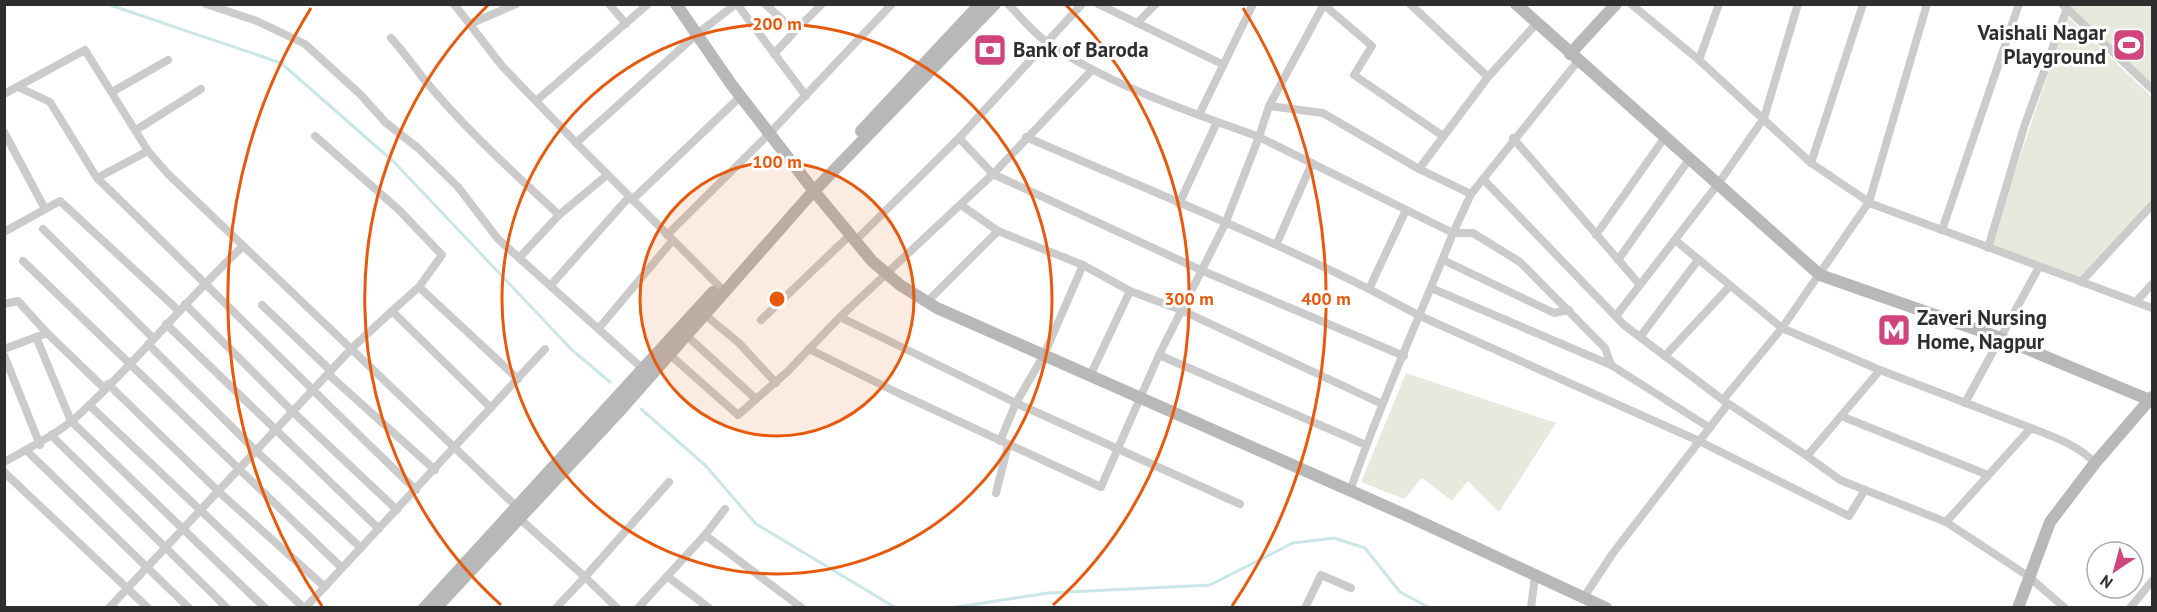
<svg xmlns="http://www.w3.org/2000/svg" width="2157" height="612" font-family="'PT Sans',sans-serif">
  <style>
    .green { fill: #e8e9dd }
    .lines { fill: none; stroke-linecap: round; stroke-linejoin: round }
    .stream { stroke: #cbe6e7; stroke-width: 3 }
    .street { stroke: #cbcbcb; stroke-width: 8 }
    .secondary { stroke: #b8b8b8; stroke-width: 12 }
    .ring { fill: none; stroke: #e8590c; stroke-width: 3 }
    .labels { text-anchor: middle; stroke-width: 6; stroke-linejoin: round; paint-order: stroke }
    .poi-label { font-size: 21px; font-weight: bold; fill: #2e2e2e; stroke: #fff; text-anchor: start }
    .centre { fill: #e8590c; stroke: #fff; stroke-width: 3 }
    .ring-label { font-size: 18px; text-anchor: middle; font-weight: bold; fill: #e8590c; stroke: #fff; stroke-width: 6; stroke-linejoin: round; paint-order: stroke }
  </style>
  <rect width="100%" height="100%" fill="#fff"/>
  <g class="green">
    <polygon points="2058,5 2152,5 2152,86"/>
    <polygon points="2067,16 2152,97 2152,201 2080,281 1990,247"/>
    <polygon points="1406,373 1556,423 1499,512 1468,481 1452,501 1422,478 1404,499 1361,482"/>
  </g>
  <g class="lines">
    <g class="stream">
      <polyline points="107,4 281,63 395,163 572,350 610,382"/>
      <polyline points="641,409 705,465 756,524 896,608"/>
      <polyline points="951,608 1048,593 1210,585 1293,543 1334,538 1365,548 1400,592 1430,608"/>
      <polyline points="1524,608 1539,608"/>
    </g>
    <g class="street">
      <polyline points="206,4 257,21 305,44 361,95 385,122 418,148 458,187 498,239 643,369"/>
      <polyline points="454,4 502,66 585,152 724,291"/>
      <polyline points="609,4 626,24"/>
      <polyline points="737,4 806,96"/>
      <polyline points="765,4 795,31 822,4"/>
      <path d="M1008,4C1021,17 1033,33 1048,43C1111,86 1188,111 1259,137L1269,106L1324,4"/>
      <polyline points="1098,4 1222,64"/>
      <polyline points="1323,4 1372,46 1354,75 1443,136"/>
      <polyline points="1410,4 1488,77"/>
      <polyline points="1631,4 1699,60 1811,163 1872,204 2152,308"/>
      <polyline points="2063,5 2152,89"/>
      <polyline points="1137,23 1156,4"/>
      <polyline points="470,24 516,4"/>
      <path d="M391,38C403,51 412,64 423,78C463,127 513,172 559,215L607,175"/>
      <polyline points="774,54 795,31"/>
      <polyline points="1699,60 1719,4"/>
      <polyline points="1092,70 993,174 1203,271 1404,356"/>
      <polyline points="18,87 50,102 97,178"/>
      <polyline points="112,92 168,60"/>
      <polyline points="4,94 85,50 148,151 168,174 520,510"/>
      <polyline points="536,101 648,4"/>
      <polyline points="1269,106 1323,113 1419,169 1488,77 1537,23"/>
      <polyline points="1199,115 1253,4"/>
      <polyline points="136,130 201,89"/>
      <polyline points="4,132 45,209"/>
      <polyline points="315,136 398,209 442,255 419,287 392,311"/>
      <path d="M1026,137C1141,187 1257,233 1369,289L1406,210"/>
      <polyline points="1513,138 1640,285"/>
      <polyline points="576,143 697,34 736,4"/>
      <path d="M148,151L97,178C204,281 308,387 416,490"/>
      <polyline points="1811,163 1863,4"/>
      <polyline points="1419,169 1471,194"/>
      <polyline points="1483,179 1624,325 1723,400 1782,328 1869,202 1927,4"/>
      <polyline points="632,200 741,96"/>
      <polyline points="1179,204 1217,122"/>
      <polyline points="43,229 154,339"/>
      <polyline points="1942,230 2019,4"/>
      <polyline points="998,231 1083,265"/>
      <polyline points="4,232 60,201 179,311"/>
      <polyline points="667,235 770,133 892,4"/>
      <polyline points="1596,235 1665,137"/>
      <polyline points="1675,240 1782,328 1880,370 1807,456 1723,400"/>
      <polyline points="855,241 959,138"/>
      <polyline points="1277,243 1312,163"/>
      <polyline points="1988,248 2024,127 2067,8"/>
      <polyline points="519,258 559,215"/>
      <polyline points="1443,260 1554,313 1569,310"/>
      <polyline points="1618,260 1690,158"/>
      <polyline points="23,261 342,568"/>
      <polyline points="2081,282 2152,205"/>
      <polyline points="551,285 629,197"/>
      <polyline points="419,287 518,379"/>
      <polyline points="1431,288 1611,365 1605,348 1520,262 1473,233 1453,233 1471,194 1578,61"/>
      <polyline points="1369,289 1420,316 1699,441 1849,516 1865,490"/>
      <polyline points="927,302 998,231 961,205"/>
      <polyline points="2136,302 2152,284"/>
      <polyline points="4,304 18,301 47,333"/>
      <polyline points="185,304 293,412 397,510"/>
      <polyline points="262,305 331,371"/>
      <polyline points="704,314 739,343 776,383"/>
      <polyline points="1616,316 1718,184 1764,118 1798,4"/>
      <polyline points="840,317 1016,403 1240,504"/>
      <polyline points="761,320 850,235"/>
      <polyline points="166,324 379,529"/>
      <polyline points="599,328 673,240"/>
      <polyline points="686,335 756,399"/>
      <polyline points="36,337 71,421 265,608"/>
      <polyline points="1640,337 1698,260"/>
      <polyline points="148,344 256,451 361,548"/>
      <polyline points="4,349 47,333 105,389"/>
      <path d="M809,349L898,393L1101,487L1159,355L1225,224L1259,137L1453,233C1419,319 1380,403 1350,491"/>
      <polyline points="669,354 738,415 787,372 840,317 993,174 959,138 1082,4"/>
      <polyline points="4,355 40,445"/>
      <polyline points="1159,355 1366,445"/>
      <polyline points="1665,356 1729,287"/>
      <polyline points="1611,365 1710,428"/>
      <polyline points="1880,370 2031,428 1946,522 2028,576 2065,608"/>
      <polyline points="328,374 435,470"/>
      <polyline points="1090,376 1130,291"/>
      <polyline points="108,384 219,492 325,587"/>
      <polyline points="1965,403 2039,267"/>
      <polyline points="89,405 304,608"/>
      <polyline points="1841,416 1988,475"/>
      <path d="M2031,428C2054,437 2078,445 2095,463"/>
      <polyline points="51,435 227,608"/>
      <polyline points="1000,441 1016,403 1044,355 1083,265 1130,291 1181,310 1382,404"/>
      <polyline points="26,450 189,608"/>
      <polyline points="1807,456 1840,480 1946,522"/>
      <path d="M4,462C32,446 61,433 84,410C140,358 188,298 243,246"/>
      <polyline points="4,472 148,608"/>
      <polyline points="996,493 1008,445"/>
      <polyline points="520,519 585,577 556,608"/>
      <polyline points="705,535 725,509"/>
      <polyline points="667,576 709,608"/>
      <polyline points="1584,597 1613,553 1728,404"/>
      <polyline points="109,608 351,349 392,311 491,408"/>
      <polyline points="305,608 545,349"/>
      <polyline points="617,608 585,577 669,482"/>
      <polyline points="638,608 705,535 802,608"/>
      <polyline points="1305,608 1321,575 1351,588"/>
      <polyline points="1531,608 1535,576"/>
      <polyline points="2130,608 2152,581"/>
    </g>
    <g class="secondary">
      <polyline points="676,4 731,84 814,191 872,261 900,285 937,308 1410,517 1606,608"/>
      <polyline points="1516,4 1820,275 2001,338 2152,401"/>
      <polyline points="1570,54 1616,4"/>
      <polyline points="861,131 980,4"/>
      <polyline points="424,608 713,292"/>
      <polyline points="436,608 617,414 810,195 995,4"/>
      <polyline points="2018,608 2050,522 2095,463 2152,397"/>
    </g>
  </g>
  <circle cx="777" cy="299" r="137" fill="#e8590c" fill-opacity=".12"/>
  <g class="ring">
    <circle cx="777" cy="299" r="137"/>
    <circle cx="777" cy="299" r="275"/>
    <path d="M501 605A412 412 0 0 1 488 5M1066 5A412 412 0 0 1 1053 605"/>
    <path d="M322 606A549 549 0 0 1 311 8M1243 8A549 549 0 0 1 1232 606"/>
  </g>
  <defs>
    <g id="stadium-square" transform="scale(1.725)"><rect x="-9" y="-9" width="18" height="18" rx="4" fill="#d0457e" stroke="#fff"/><path d="M0-5a6.5 5 0 1 0 0 10a6.5 5 0 1 0 0-10ZM-3.5-1.8h7v3.6h-7Z" fill="#fff"/></g>
    <g id="bank-square" transform="scale(1.725)"><rect x="-9" y="-9" width="18" height="18" rx="4" fill="#d0457e" stroke="#fff"/><path d="M-6-4H6V4H-6ZM0-2.3a2.3 2.3 0 1 0 0 4.6a2.3 2.3 0 1 0 0-4.6Z" fill="#fff"/></g>
    <g id="metro-square" transform="scale(1.725)"><rect x="-9" y="-9" width="18" height="18" rx="4" fill="#d0457e" stroke="#fff"/><path d="M-5.5 5V-5H-3L0 0L3-5H5.5V5H3V-.5L0 4L-3-.5V5Z" fill="#fff"/></g>
  </defs>
  <g fill-rule="evenodd">
    <use href="#stadium-square" x="2129" y="45"/>
    <use href="#bank-square" x="990" y="50"/>
    <use href="#metro-square" x="1894" y="330"/>
  </g>
  <g class="labels">
    <g class="poi-label">
      <text x="2106" y="40" text-anchor="end">Vaishali Nagar<tspan x="2106" dy="24">Playground</tspan></text>
      <text x="1013" y="57">Bank of Baroda</text>
      <text x="1917" y="325">Zaveri Nursing<tspan x="1917" dy="24">Home, Nagpur</tspan></text>
    </g>
  </g>
  <circle cx="777" cy="299" r="9" class="centre"/>
  <g class="ring-label">
    <text x="777" y="30">200 m</text>
    <text x="777" y="168">100 m</text>
    <text x="1189" y="305">300 m</text>
    <text x="1326" y="305">400 m</text>
  </g>
  <rect width="2157" height="612" fill="none" stroke="#2e2e2e" stroke-width="12"/>
  <g transform="translate(2115 570) rotate(216)"><circle r="28" fill="#ffffff" stroke="#ababab" stroke-width="1.5"/>
  <path d="M0-4.5L10 22L0 15L-10 22Z" fill="#d0457e"/>
  <text y="-9" font-size="16" font-weight="bold" text-anchor="middle" fill="#2e2e2e">N</text>
  </g>
</svg>
